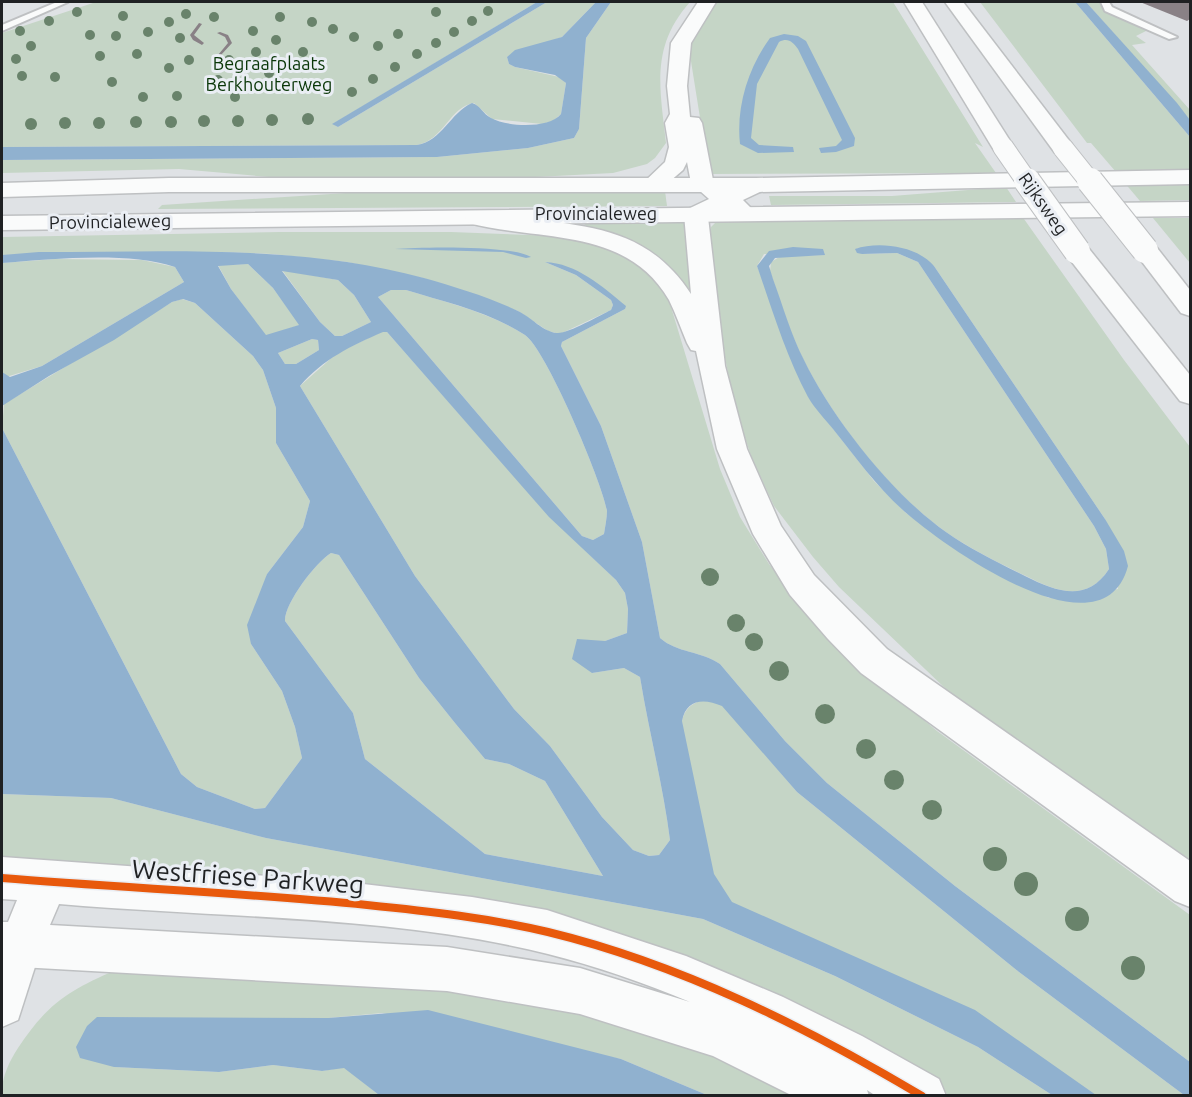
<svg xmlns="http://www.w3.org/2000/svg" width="1192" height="1097" font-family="Ubuntu,sans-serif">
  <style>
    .green { fill: #c5d5c6; fill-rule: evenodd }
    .water { fill: #90b1cf; fill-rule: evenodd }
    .building { fill: #898186 }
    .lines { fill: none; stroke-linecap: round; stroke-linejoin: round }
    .service-casing { stroke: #bec0c2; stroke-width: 4 }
    .minor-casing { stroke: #bec0c2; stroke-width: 3 }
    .tertiary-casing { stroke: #bec0c2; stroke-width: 3 }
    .secondary-casing { stroke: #bec0c2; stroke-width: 3 }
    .motorway-casing { stroke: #bec0c2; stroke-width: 3 }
    .service { fill: #fafbfb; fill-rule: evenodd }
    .minor { fill: #fafbfb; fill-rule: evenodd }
    .tertiary { fill: #fafbfb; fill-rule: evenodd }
    .secondary { fill: #fafbfb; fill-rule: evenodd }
    .motorway { fill: #fafbfb; fill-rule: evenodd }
    .motorway-bridge-far1-casing { stroke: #bec0c2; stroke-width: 22; stroke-linecap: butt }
    .motorway-bridge-casing { stroke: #bec0c2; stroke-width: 28; stroke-linecap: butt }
    .motorway-bridge-far1 { stroke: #fafbfb; stroke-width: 20 }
    .motorway-bridge { stroke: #fafbfb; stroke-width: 26 }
    .cycleway-casing { stroke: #eaeef4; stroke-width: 11 }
    .cycleway { stroke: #e8590c; stroke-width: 8 }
    .tree { fill: #69836b }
    .labels { text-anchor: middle; stroke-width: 6; stroke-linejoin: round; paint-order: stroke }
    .far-park-label { font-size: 18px; fill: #093607; stroke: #eaeef4 }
    .far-street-label { font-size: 18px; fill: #1f2123; stroke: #eaeef4 }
    .near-street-label { font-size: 26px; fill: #1f2123; stroke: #eaeef4 }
  </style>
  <rect width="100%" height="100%" fill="#dfe2e5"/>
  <g class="green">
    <path d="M96,2H537L333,124L338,127L547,2H596L562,37L507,57L509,64L515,67L559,77L566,83L561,114L553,121L542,124L492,119L474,103C449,107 444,140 417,145L2,147V33Z"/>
    <path d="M611,2H690C650,47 660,88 666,143L655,158L647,164L613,173L536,177L280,178L179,169L2,173V160L437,157L528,148L574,138L579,129L586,38Z"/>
    <polygon points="713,2 893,2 983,147 975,143 996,173 709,174 690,55 691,43"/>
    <polygon points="980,2 1075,2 1190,137 1190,172 1116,172 1091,143 1087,143"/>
    <polygon points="1086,2 1101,2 1104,7 1162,35 1148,30 1136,36 1146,43 1132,45 1190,110 1190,120"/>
    <polygon points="1190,181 1190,200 1140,201 1124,182"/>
    <polygon points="1006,187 1016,202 771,205 769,196 892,196"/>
    <polygon points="665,191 667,206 158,209 162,205 346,193"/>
    <polygon points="1153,218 1190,218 1190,263"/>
    <path d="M1024,219L1124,360L1190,447V865L947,690L839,587L813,557L774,506L751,456L735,407L725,358L709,245L711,227L716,222ZM896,247L934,266L1105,519L1118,589L1049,598L973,561L906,513L874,481L809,398L757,266L764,254L825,255L781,256L771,262L770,271C780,301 790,333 804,361C834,420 891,494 946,532C970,549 999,563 1026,576C1057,592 1087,603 1109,569L1106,549L1094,526L918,262L897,253L862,254L857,248Z"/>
    <polygon points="680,221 686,223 692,292 660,259 648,251 584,225 587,222"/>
    <path d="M280,232H451L557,236L591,242L627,257L655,278L668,297L720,469L740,517L769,564L815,621L866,672L937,731L1190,915V1062L955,886L827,783L785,741L720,664C701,651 677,653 660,638L642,542L601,426L561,346L562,342L625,309C601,287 579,266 545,262L576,275L611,300L613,305L611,310L560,334L548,331L518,311L423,278L347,262L272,254L221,252L2,255V237Z"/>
    <polygon points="56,259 142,260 175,267 184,282 42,366 6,377 2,372 2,263"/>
    <polygon points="248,264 273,288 300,325 266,336 231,289 218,265"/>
    <polygon points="282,270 338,280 354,295 371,322 342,336 335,336 320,322"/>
    <path d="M391,290H406C445,302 489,312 525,335C546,349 603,484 607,511C607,518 605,527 604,534L593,540L582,536L378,297Z"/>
    <polygon points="182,299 195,303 253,356 263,370 276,408 276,443 310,501 303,527 267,574 251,644 282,691 295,727 302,758 265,808 255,809 197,787 181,774 2,428 4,404 172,302"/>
    <path d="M383,331L387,332L550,517L616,580L625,593L628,609L627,633L605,641H582L592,673L624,668L640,677C649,732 663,785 670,840L659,855L649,856L633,850L602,817L550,746L514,709L415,576L300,386L337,353Z"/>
    <polygon points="312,339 318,340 319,350 296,364 285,364 278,353"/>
    <path d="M331,553L339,555L419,678L455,723L485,759L509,764L545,781L603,876L485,854L365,759L353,713L285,621C284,604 316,562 331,553Z"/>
    <path d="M715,696L797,792L1019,972L1184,1095H1073L978,1035L693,908L682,721C686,703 699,701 715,696Z"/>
    <polygon points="2,794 111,798 266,838 703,919 835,976 978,1047 1052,1095 949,1095 927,1081 636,948 2,865"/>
    <path d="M116,970L387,983L579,1007L696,1043L812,1095H707L621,1059L382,1013L328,1018L114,1067L219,1072L273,1065L322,1071L344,1067L379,1095L2,1096C1,1078 9,1062 18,1048C47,1004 69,990 116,970Z"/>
  </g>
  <g class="water">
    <polygon points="537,2 547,2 338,127 332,124"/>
    <path d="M596,2H611L586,38L579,129L574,138L528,148L437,157L2,160V147L417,145C442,141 450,113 472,103C481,106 483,114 491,118C507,127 549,129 561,114L566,83L555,75L515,67L509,64L507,57L515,50L562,37Z"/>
    <polygon points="1075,2 1086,2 1177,103 1190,120 1190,137"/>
    <path d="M784,34L798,36L806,41L855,138L854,146L836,152L821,153L819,148L836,146L842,140L798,49C793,42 788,37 779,42L757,84L751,138L759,145L793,147L794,152L758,153L740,144C736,107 748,68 770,38Z"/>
    <path d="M793,247L823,249L825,255L775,258L769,266L773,279C783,306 791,335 804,360C832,418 893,495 946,532C970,549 999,563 1025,576C1057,592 1087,603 1109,569L1106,549L1094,526L918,262L897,253L862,254L857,253L855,249C879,241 917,246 934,266L1105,519L1124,551L1128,566C1103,661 944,546 905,512C877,487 856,458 833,429C825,419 815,409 808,397C786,356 772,309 757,266L769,251Z"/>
    <path d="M395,249C420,247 512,245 531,257L526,258L503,252Z"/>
    <path d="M39,252C167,252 299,244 424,278C455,287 489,297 518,311C531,317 543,332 557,333C568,334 600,315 611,310L613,305L611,300L576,275L545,262C576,263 603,287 626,306L625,309L562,342L561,346L601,426L642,542L660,638C677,653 701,651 720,664L785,741L827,783L955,886L1190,1062V1095H1184L1019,972L797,792L722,706C704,698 686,699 682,721L714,874L732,902L975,1010L1096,1095H1052L978,1047L835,976L703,919L266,838L111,798L2,794V428L181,774L197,787L255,809L265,808L302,758L295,727L282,691L251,644L247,625L267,574L303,527L310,501L276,443V408L263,370L253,356L195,303L183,299L172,302L114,340L49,376L2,406V372L10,377L42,366L184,282L175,267C128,251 51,259 2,263V255ZM248,264L273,288L299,325L266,335L231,289L218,266ZM282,271L338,280L354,295L371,322L342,336H335L320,322ZM391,290H406C445,302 490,312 525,335C546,349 603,484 607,511C607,518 605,527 604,534L593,540L582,536L378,297ZM383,332H387L549,517L616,580L625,593L628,609L627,633L605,641L577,639L572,659L592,673L624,668L640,677C649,732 663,785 670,840L659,855L649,856L633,850L602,817L550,746L514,709L415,576L300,386C323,359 351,346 383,332ZM312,339L318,340L319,350L296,364H285L278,353ZM331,553L339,555L419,678L455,723L485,759L509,764L545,781L603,876L485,854L365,759L353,713L285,621C284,604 316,562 331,553Z"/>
    <polygon points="428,1010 621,1059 707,1095 379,1095 344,1068 322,1071 273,1065 219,1072 114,1067 80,1058 76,1047 87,1026 97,1017 328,1018"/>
  </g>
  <g class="building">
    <polygon points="1140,2 1190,2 1190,19 1187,21"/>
    <polygon points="199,23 202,24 194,35 204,43 202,45 193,40 190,35"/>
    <polygon points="220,32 228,35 232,43 221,55 218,55 228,43 225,37 217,33"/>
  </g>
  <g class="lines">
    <g class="service-casing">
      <g id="service">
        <polygon points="57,2 68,2 2,31 2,25"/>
        <polygon points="1101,2 1109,2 1112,7 1177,37 1169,39 1105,11"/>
      </g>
    </g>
    <g class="minor-casing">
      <polygon id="minor" points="20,923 36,929 42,945 18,1020 2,1027 2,937 4,929"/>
    </g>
    <g class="tertiary-casing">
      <path id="tertiary" d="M2,857L338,881L472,897L547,910L686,956L783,997L862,1036L939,1079L946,1096H876L867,1090L869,1096H793L713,1056L580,1014L447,991L2,966V922H8L17,900L2,899ZM59,904C218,918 393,915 548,954C596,966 645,983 690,1002L580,968L447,947L50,925Z"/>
    </g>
    <g class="secondary-casing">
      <g id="secondary">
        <polygon points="1190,170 1190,184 756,192 169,192 2,197 2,183 169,178 756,178"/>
        <polygon points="1190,202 1190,216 2,230 2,216"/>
      </g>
    </g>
    <g class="motorway-casing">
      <g id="motorway">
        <path d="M698,2H716L691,43L687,86L690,117L699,118L702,123L713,180L727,190L748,180H764L767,185L764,190L743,200L752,209L748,214L740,216L725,209L708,217L725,366L747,449L781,526L814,575L887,649L1190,861V907L1175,901L861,673L828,639L790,595L753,534L717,449L696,351L691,350L687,343C681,329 676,314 669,300C626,226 539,242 469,223L465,218L469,213C484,209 503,217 519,218C589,226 648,228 691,294L684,214L688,209L709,199L691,183L687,162L683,170L662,188H646L643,183L665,162L669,147L665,123L670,114L667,86L671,43Z"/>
        <polygon points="904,2 922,2 1014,147 1011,152 995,152"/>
        <polygon points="945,2 963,2 1071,143 1074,148 1071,153 1055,153"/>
        <polygon points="1145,242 1154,244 1190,290 1190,316 1181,313 1133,250 1136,244"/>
        <polygon points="1077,243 1086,245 1190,375 1190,404 1180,401 1068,257 1065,251 1068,245"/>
      </g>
    </g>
    <use href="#service" class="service"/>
    <use href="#minor" class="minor"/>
    <use href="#tertiary" class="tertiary"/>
    <use href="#secondary" class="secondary"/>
    <use href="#motorway" class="motorway"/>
    <g class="motorway-bridge-far1-casing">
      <g id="motorway-bridge-far1">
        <polyline points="1003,147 1028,183"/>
        <polyline points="1063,148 1091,183"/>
      </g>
    </g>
    <g class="motorway-bridge-casing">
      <g id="motorway-bridge">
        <polyline points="1027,181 1077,251"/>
        <polyline points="1090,181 1145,250"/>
      </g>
    </g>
    <use href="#motorway-bridge-far1" class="motorway-bridge-far1"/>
    <use href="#motorway-bridge" class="motorway-bridge"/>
    <g class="cycleway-casing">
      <path id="cycleway" d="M2,878C124,888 246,893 367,905C427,911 489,918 548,932C680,964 806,1027 922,1096"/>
    </g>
    <use href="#cycleway" class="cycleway"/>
  </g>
  <g class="tree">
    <circle cx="488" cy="11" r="5"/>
    <circle cx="77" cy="12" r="5"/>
    <circle cx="436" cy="12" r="5"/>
    <circle cx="186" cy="14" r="5"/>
    <circle cx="123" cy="16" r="5"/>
    <circle cx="214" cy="17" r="5"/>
    <circle cx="280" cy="17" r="5"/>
    <circle cx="49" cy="21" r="5"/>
    <circle cx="472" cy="21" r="5"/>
    <circle cx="169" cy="22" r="5"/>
    <circle cx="312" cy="22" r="5"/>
    <circle cx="333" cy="29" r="5"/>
    <circle cx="20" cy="31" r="5"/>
    <circle cx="253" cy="31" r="5"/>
    <circle cx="148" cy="32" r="5"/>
    <circle cx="454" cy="32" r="5"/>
    <circle cx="398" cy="34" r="5"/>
    <circle cx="90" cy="35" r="5"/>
    <circle cx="116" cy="36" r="5"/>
    <circle cx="354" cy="37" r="5"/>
    <circle cx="180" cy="38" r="5"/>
    <circle cx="276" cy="40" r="5"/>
    <circle cx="436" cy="43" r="5"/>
    <circle cx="31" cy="46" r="5"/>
    <circle cx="378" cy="46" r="5"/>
    <circle cx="256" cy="52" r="5"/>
    <circle cx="303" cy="52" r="5"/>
    <circle cx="137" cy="54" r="5"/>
    <circle cx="417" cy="54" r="5"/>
    <circle cx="100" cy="56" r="5"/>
    <circle cx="16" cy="59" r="5"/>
    <circle cx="189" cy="60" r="5"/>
    <circle cx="229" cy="60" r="5"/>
    <circle cx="395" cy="67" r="5"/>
    <circle cx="169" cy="68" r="5"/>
    <circle cx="269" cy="73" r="5"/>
    <circle cx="22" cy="76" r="5"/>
    <circle cx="55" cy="77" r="5"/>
    <circle cx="373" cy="79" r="5"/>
    <circle cx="218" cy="80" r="5"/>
    <circle cx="112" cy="82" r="5"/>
    <circle cx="352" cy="92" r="5"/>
    <circle cx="177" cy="96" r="5"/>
    <circle cx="143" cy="97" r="5"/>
    <circle cx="235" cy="97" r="5"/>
    <circle cx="308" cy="119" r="6"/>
    <circle cx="272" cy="120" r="6"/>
    <circle cx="204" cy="121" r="6"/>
    <circle cx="238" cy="121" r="6"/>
    <circle cx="136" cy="122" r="6"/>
    <circle cx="171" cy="122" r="6"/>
    <circle cx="65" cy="123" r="6"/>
    <circle cx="99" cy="123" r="6"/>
    <circle cx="31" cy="124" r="6"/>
    <circle cx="710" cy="577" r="9"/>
    <circle cx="736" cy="623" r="9"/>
    <circle cx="754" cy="642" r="9"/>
    <circle cx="779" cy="671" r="10"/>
    <circle cx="825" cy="714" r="10"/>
    <circle cx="866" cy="749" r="10"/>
    <circle cx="894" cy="780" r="10"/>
    <circle cx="932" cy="810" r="10"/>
    <circle cx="995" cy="859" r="12"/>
    <circle cx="1026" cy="884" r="12"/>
    <circle cx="1077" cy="919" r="12"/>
    <circle cx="1133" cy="968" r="12"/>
  </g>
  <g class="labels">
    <g class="far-park-label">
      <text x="269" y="70">Begraafplaats<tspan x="269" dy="21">Berkhouterweg</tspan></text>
    </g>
    <g class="far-street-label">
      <text transform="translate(1043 204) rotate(55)" y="6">Rijksweg</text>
      <text x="596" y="220">Provincialeweg</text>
      <text transform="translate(110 222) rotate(-1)" y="6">Provincialeweg</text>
    </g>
    <g class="near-street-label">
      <text transform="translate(248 877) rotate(4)" y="9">Westfriese Parkweg</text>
    </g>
  </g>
  <rect width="1192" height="1097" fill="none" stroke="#1f2123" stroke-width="6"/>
</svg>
